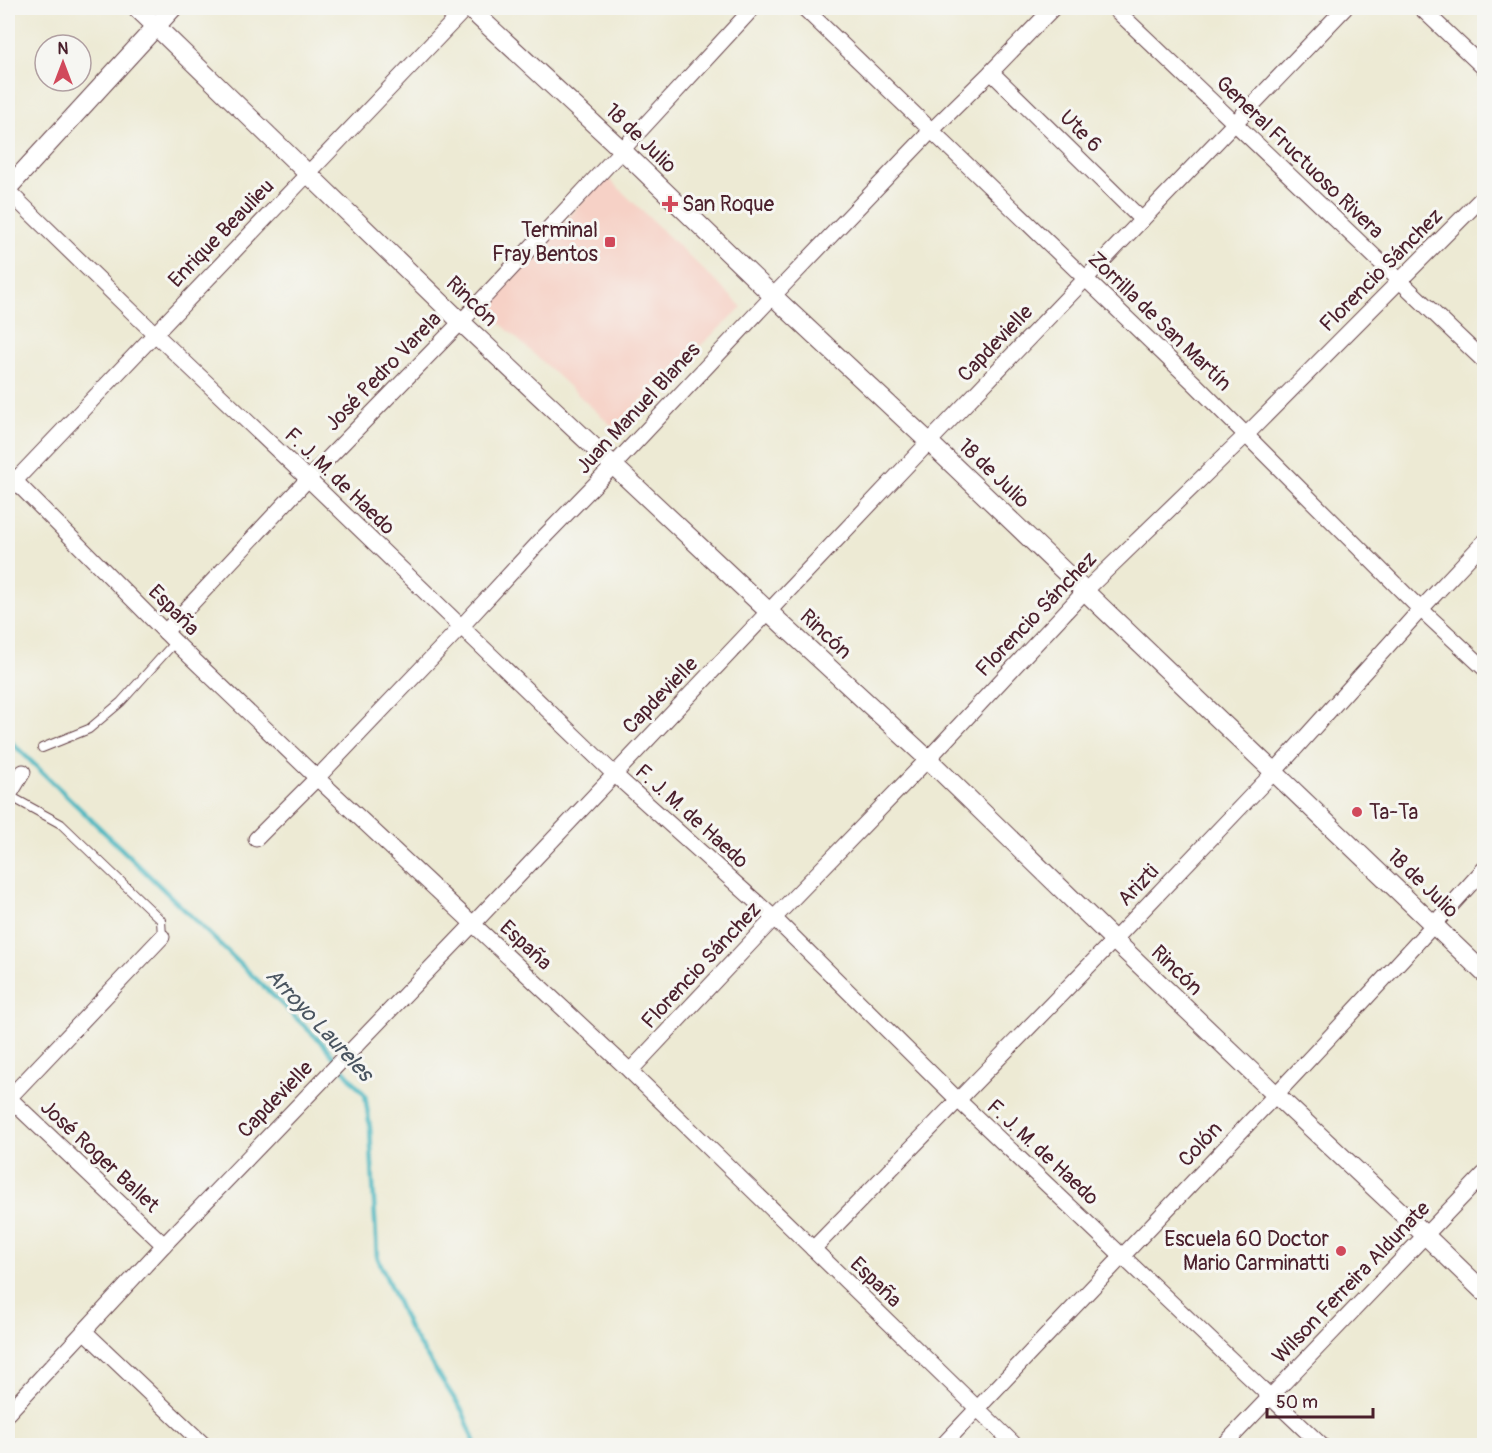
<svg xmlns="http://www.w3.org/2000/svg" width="1492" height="1453" font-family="Pangolin,sans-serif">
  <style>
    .built { fill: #f6d1c6 }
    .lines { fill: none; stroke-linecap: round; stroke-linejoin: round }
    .stream { stroke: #48b7c1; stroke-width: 4.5 }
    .service-casing { stroke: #623d44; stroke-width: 10 }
    .minor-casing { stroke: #623d44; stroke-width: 17 }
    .tertiary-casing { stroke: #623d44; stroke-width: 20 }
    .service { stroke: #fff; stroke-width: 8 }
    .minor { stroke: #fff; stroke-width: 15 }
    .tertiary { stroke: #fff; stroke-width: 18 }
    .poi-dot { fill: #d1495b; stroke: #f6f6f2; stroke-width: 2 }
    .labels { text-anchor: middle; stroke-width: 6; stroke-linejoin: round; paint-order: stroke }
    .street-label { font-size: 21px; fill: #4a1f2b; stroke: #f6f6f2 }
    .poi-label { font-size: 21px; fill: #4a1f2b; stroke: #f6f6f2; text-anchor: start }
    .water-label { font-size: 22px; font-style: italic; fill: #495460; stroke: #f6f6f2 }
  </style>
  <rect width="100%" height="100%" fill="#f6f6f2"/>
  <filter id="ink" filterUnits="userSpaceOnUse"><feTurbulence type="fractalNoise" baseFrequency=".0167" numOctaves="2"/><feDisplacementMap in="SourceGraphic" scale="12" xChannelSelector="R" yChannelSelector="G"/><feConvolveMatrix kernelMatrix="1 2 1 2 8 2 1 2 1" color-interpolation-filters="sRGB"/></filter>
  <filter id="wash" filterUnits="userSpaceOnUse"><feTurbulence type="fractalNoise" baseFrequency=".008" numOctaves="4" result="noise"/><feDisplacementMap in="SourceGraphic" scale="24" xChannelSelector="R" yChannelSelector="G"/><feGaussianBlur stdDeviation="1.35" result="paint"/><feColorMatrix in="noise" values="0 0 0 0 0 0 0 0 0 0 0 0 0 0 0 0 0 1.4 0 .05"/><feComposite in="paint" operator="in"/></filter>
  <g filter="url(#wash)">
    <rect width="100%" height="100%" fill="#edead4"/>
    <polygon class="built" points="606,176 742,307 613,427 485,309"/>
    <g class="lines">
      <g class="stream">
        <polyline points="8,739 324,1045 336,1060"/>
        <polyline points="341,1067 365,1095 370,1128 377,1256 409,1329 463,1412 476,1446"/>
      </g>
    </g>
  </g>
  <g filter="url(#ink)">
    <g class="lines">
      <g class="service-casing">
        <g id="service">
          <polyline points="42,748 89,729 121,702 175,642"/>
          <polyline points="8,795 61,824 161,920 162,937"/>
        </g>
      </g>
      <g class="minor-casing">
        <g id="minor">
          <polyline points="804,8 1195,384 1413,602 1484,668"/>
          <polyline points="1114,8 1484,361"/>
          <polyline points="1421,8 1484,68"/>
          <polyline points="991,72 1142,220"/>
          <polyline points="8,191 154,333 308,479 614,774 774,918 958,1100 1322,1446"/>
          <polyline points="8,474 175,642 317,778 630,1071 1016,1446"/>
          <polyline points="8,488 466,8"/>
          <polyline points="165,632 308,479 461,322 622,150 753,8"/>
          <polyline points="8,797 23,772"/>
          <polyline points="256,839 317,778 461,627 543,538 614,465 773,296 931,131 991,72 1053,8"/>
          <polyline points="630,1071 774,918 928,759 1085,591 1246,435 1484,196"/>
          <polyline points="8,1097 164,1245"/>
          <polyline points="8,1099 162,937"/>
          <polyline points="813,1249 1114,940 1274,772 1421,609 1484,542"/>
          <polyline points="84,1331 205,1446"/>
          <polyline points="8,1413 164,1245 473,924 929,442 1345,8"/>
          <path d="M942,1446C1123,1254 1308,1065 1484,869"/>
          <polyline points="1223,1446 1484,1174"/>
        </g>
      </g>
      <g class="tertiary-casing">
        <g id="tertiary">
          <polyline points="137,8 461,322 784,626 928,759 1114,940 1275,1094 1425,1235 1484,1292"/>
          <polyline points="469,8 622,150 773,296 929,442 1484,973"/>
          <polyline points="8,188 173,8"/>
        </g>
      </g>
      <use href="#service" class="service"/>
      <use href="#minor" class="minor"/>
      <use href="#tertiary" class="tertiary"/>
    </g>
  </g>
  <g class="poi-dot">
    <path d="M667 195h6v6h6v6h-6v6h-6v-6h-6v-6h6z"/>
    <rect x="604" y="236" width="12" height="12" rx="3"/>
    <circle cx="1357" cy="812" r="6"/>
    <circle cx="1341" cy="1251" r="6"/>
  </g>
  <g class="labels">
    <g class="street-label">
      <text transform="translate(1081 131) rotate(45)" y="7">Ute 6</text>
      <text transform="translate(641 138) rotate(44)" y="7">18 de Julio</text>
      <text transform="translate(1300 157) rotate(44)" y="7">General Fructuoso Rivera</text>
      <text transform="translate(221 233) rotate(-46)" y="7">Enrique Beaulieu</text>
      <text transform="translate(1381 270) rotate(-45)" y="7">Florencio Sánchez</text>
      <text transform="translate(472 301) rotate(44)" y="7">Rincón</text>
      <text transform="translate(1160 321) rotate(44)" y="7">Zorrilla de San Martín</text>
      <text transform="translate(995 343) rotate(-46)" y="7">Capdevielle</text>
      <text transform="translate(383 371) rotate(-46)" y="7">José Pedro Varela</text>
      <text transform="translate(638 408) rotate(-47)" y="7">Juan Manuel Blanes</text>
      <text transform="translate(994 473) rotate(44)" y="7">18 de Julio</text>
      <text transform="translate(340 481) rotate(44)" y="7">F. J. M. de Haedo</text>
      <text transform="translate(174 610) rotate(45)" y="7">España</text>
      <text transform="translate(1036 614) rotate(-46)" y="7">Florencio Sánchez</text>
      <text transform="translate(826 634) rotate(43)" y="7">Rincón</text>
      <text transform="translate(660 695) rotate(-46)" y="7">Capdevielle</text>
      <text transform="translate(692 816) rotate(42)" y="7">F. J. M. de Haedo</text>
      <text transform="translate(1423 883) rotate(44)" y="7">18 de Julio</text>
      <text transform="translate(1138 885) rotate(-46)" y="7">Arizti</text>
      <text transform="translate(526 945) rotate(43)" y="7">España</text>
      <text transform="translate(701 965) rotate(-47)" y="7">Florencio Sánchez</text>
      <text transform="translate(1177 970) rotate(44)" y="7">Rincón</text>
      <text transform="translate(275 1099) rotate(-46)" y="7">Capdevielle</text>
      <text transform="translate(1200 1144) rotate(-47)" y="7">Colón</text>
      <text transform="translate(1043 1152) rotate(43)" y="7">F. J. M. de Haedo</text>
      <text transform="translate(100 1156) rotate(43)" y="7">José Roger Ballet</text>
      <text transform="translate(876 1282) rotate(44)" y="7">España</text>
      <text transform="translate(1351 1282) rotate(-46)" y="7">Wilson Ferreira Aldunate</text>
    </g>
    <g class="poi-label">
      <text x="682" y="211">San Roque</text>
      <text x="598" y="237" text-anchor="end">Terminal<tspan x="598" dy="24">Fray Bentos</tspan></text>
      <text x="1369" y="819">Ta-Ta</text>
      <text x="1329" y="1246" text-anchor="end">Escuela 60 Doctor<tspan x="1329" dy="24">Mario Carminatti</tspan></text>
    </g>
    <g class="water-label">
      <text transform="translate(320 1024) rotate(47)" y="8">Arroyo Laureles</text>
    </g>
  </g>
  <rect width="1492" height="1453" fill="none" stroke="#f6f6f2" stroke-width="30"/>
  <g transform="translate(63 63)"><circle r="28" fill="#f6f6f2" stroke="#b1a0a2" stroke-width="1.5"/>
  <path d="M0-4.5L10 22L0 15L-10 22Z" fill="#d1495b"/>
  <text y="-9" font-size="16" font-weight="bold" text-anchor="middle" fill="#4a1f2b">N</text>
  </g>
  <path d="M1267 1408v9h106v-9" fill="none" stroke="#4a1f2b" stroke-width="3"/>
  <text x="1276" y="1408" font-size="18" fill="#4a1f2b" stroke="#f6f6f2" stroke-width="4.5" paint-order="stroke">50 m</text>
</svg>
